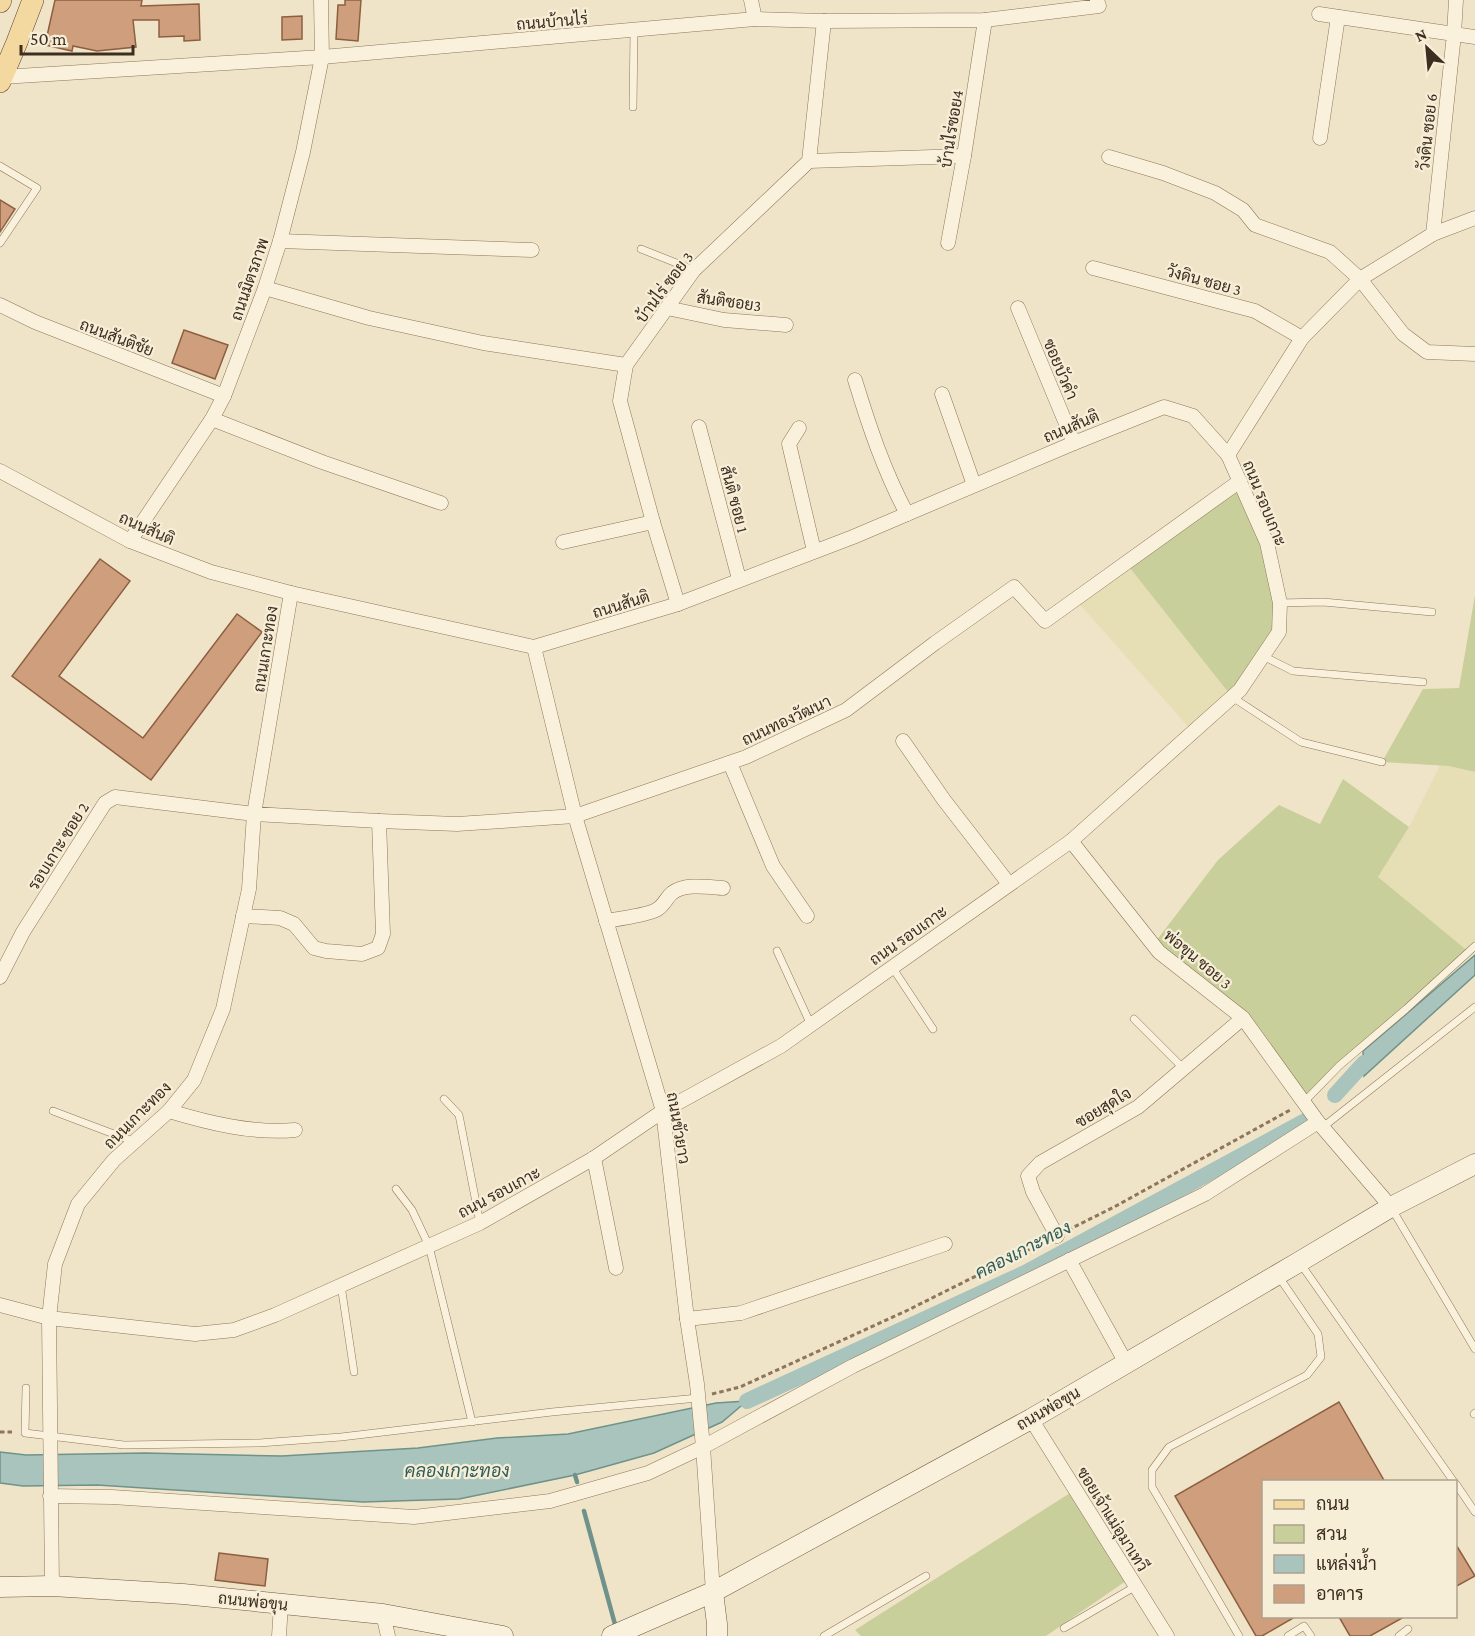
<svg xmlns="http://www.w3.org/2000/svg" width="1475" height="1636" font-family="'Crimson Pro',Sarabun,serif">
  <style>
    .farmland { fill: #e6deb5 }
    .green { fill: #c9cf9b }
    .water { fill: #a9c4bc; stroke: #6f938a; stroke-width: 1.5 }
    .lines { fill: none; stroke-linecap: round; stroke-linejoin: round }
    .stream { stroke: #6f938a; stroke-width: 4.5 }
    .canal { stroke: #a9c4bc; stroke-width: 16 }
    .building { fill: #cf9f7d; stroke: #8d5f41; stroke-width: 1.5 }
    .lane-casing { stroke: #8d765c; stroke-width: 8 }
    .street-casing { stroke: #8d765c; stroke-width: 15 }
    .secondary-casing { stroke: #6f573f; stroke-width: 21 }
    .primary-casing { stroke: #5b4430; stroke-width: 22 }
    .path { stroke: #8d765c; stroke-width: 3; stroke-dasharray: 4.5 3; stroke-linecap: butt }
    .lane { stroke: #faf1dc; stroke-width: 7 }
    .street { stroke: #faf1dc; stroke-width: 14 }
    .secondary { stroke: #faf1dc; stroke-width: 20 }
    .primary { stroke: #f3d9a0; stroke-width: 21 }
    .labels { text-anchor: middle; stroke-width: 4.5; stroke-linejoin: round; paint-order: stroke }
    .street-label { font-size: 16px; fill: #3d2e20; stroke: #f7eed8 }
    .water-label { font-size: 18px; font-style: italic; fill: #2f5d5a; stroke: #f7eed8 }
  </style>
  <rect width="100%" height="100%" fill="#f0e4c8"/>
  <g class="farmland">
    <polygon points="1126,563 1232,697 1193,732 1075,599"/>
    <polygon points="1440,765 1449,766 1475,772 1475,946 1469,952 1378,877 1409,827"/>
  </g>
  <g class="green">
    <polygon points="1240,481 1267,543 1279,632 1232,697 1126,563"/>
    <polygon points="1475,595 1475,772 1449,766 1382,762 1423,689 1459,688"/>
    <polygon points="1343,779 1409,827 1378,877 1469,952 1304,1100 1246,1016 1153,945 1218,860 1279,805 1320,824"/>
    <polygon points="1070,1493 1126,1581 1046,1636 861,1636 855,1630"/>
  </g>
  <g class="water">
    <polygon points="1475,955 1475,975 1364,1076 1363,1051"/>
    <polygon points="747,1401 722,1422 654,1453 575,1475 459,1499 363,1502 97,1485 23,1486 0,1483 0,1452 26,1455 145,1453 282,1456 418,1448 497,1438 568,1434 716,1403"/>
  </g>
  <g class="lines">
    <g class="stream">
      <polyline points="575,1475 577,1482"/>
      <polyline points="584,1511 616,1628"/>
    </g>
    <g class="canal">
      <polyline points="1335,1095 1364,1063"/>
      <polyline points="747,1401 1025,1273 1309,1119"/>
    </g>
  </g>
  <g class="building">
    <polygon points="55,0 142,0 141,6 199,4 200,40 184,41 184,36 159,37 159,20 133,20 136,47 97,51 73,46 72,51 45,45"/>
    <polygon points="345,0 361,0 358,41 336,39 338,5 345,5"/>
    <polygon points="302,16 302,39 282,40 282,17"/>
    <polygon points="0,200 15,209 0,232"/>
    <polygon points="184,330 228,345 215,379 172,363"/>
    <polygon points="100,559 130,581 59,676 143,738 237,614 262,632 151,780 12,676"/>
    <polygon points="1339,1402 1385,1482 1263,1482 1263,1617 1295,1617 1262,1636 1256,1636 1175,1496"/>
    <polygon points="1455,1543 1475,1576 1455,1587"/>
    <polygon points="219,1553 268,1559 265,1586 215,1580"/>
    <polygon points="1339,1617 1404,1617 1370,1636 1350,1636"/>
  </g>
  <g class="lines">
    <g class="lane-casing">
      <g id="lane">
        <polyline points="633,107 634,31"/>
        <polyline points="0,166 37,188 0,243"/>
        <polyline points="641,249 694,270"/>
        <polyline points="1280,603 1323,602 1432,612"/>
        <polyline points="1263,656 1293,671 1423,682"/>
        <polyline points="1232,697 1301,742 1382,762"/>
        <polyline points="777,951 811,1025"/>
        <polyline points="892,967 933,1029"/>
        <polyline points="1134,1019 1183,1068"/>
        <polyline points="444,1099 459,1115 480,1223"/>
        <polyline points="1304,1102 1339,1066 1406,1009 1475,946"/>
        <polyline points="53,1111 135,1142"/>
        <polyline points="1323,1127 1475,1007"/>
        <polyline points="396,1189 412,1210 429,1246 472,1422"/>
        <polyline points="1392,1209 1475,1349"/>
        <polyline points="1300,1263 1454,1482"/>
        <polyline points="341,1285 354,1372"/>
        <polyline points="26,1388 25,1433 124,1445 259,1443 341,1437 552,1412 698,1398"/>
        <polyline points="1474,1414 1475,1413"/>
        <polyline points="1456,1484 1475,1512"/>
        <polyline points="1064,1628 1136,1586"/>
        <polyline points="824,1636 926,1576"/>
        <polyline points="1239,1636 1152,1487 1152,1470 1169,1447 1307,1375 1321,1357 1318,1334 1279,1277"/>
        <polyline points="1288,1636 1304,1626 1311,1636"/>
        <polyline points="1399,1636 1408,1629"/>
      </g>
    </g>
    <g class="street-casing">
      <g id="street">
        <polyline points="751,0 755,19"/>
        <polyline points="1456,0 1454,34 1475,37"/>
        <polyline points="1319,14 1454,34 1433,234"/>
        <polyline points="2,77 322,57 755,19 824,21 985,20 1099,6 1097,0"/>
        <polyline points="1320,138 1338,17"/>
        <polyline points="1109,157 1163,173 1215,193 1243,210 1255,225 1330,252 1360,279 1403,334 1427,352 1475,354"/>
        <polyline points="809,161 964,156"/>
        <polyline points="280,241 532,250"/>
        <polyline points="948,243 964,156 985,20"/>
        <polyline points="1093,268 1255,311 1302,338"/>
        <polyline points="265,288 369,318 483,343 626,365"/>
        <polyline points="0,305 35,322 224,396"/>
        <polyline points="667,308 724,320 786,325"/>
        <polyline points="1018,308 1074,443"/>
        <path d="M855,380C869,426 884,471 907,514"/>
        <polyline points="942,394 974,485"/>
        <polyline points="212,419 322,462 441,503"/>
        <polyline points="699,427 739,579"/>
        <polyline points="799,428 789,444 814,551"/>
        <polyline points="0,471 130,541 211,572 291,593 534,647 678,604 853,537 1074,443 1164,407 1193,416 1228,455"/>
        <polyline points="130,541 212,419 224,396 265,288 280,241 303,152 322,57 321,0"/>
        <polyline points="563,542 653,522"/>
        <polyline points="678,604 653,522 620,401 626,365 694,270 809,161 824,21"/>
        <polyline points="534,647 575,816 663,1111 687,1319 697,1384 703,1447 713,1592"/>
        <polyline points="903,741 944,800 1009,884"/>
        <polyline points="730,763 773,866 807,916"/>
        <polyline points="1071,841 1159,952 1243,1018 1318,1122 1391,1207"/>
        <polyline points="243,916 280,918 294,924 314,948 326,951 362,954 378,948 383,934 379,821"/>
        <path d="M606,921C618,919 647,915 656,910C664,906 666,898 672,893C685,883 708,887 723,888"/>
        <polyline points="0,977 23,932 105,803 115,797 254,814 379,821 457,824 575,816 746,757 846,710 935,643 1014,587 1045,621 1240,481"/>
        <path d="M169,1111C209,1123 253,1134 295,1130"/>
        <polyline points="594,1158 616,1268"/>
        <polyline points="1057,1236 1033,1192 1028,1176 1040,1163 1138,1107 1243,1018"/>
        <polyline points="1069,1260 1126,1363"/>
        <polyline points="0,1305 49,1318 195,1334 234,1330 275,1315 480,1223 594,1158 663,1111 781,1046 1071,841 1240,690 1279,632 1280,603 1267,543 1228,455 1302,338 1360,279 1433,234 1475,218"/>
        <polyline points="687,1319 741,1313 945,1244"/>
        <polyline points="1031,1419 1167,1636"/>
        <polyline points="50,1496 112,1497 414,1517 550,1501 648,1473 703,1447 853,1366 1205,1194 1318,1122"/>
        <polyline points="52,1586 49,1318 55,1264 78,1204 114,1160 169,1111 194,1080 223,1009 249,889 254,814 291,593"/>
        <polyline points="383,1614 388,1636"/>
        <polyline points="279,1636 281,1604"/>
      </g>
    </g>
    <g class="secondary-casing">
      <g id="secondary">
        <polyline points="0,1587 52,1586 183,1594 383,1614 503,1636"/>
        <polyline points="713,1592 717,1624 717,1636"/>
        <polyline points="612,1636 713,1592 1031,1419 1299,1262 1391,1207 1475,1164"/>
      </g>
    </g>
    <g class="primary-casing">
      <g id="primary">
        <polyline points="0,2 1,0"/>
        <polyline points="0,82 17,42 33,0"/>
      </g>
    </g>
    <g class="path">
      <polyline points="1068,1230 1114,1207 1292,1109"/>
      <polyline points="712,1394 740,1387 908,1310 1046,1241"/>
      <polyline points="0,1432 14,1432"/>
    </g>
    <use href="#lane" class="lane"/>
    <use href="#street" class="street"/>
    <use href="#secondary" class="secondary"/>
    <use href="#primary" class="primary"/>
  </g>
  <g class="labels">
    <g class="street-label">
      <text transform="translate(552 21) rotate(-5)" y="6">ถนนบ้านไร่</text>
      <text transform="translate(951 129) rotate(-81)" y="6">บ้านไร่ซอย4</text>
      <text transform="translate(1427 132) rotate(-84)" y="6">วังดิน ซอย 6</text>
      <text transform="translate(249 279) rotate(-71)" y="6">ถนนมิตรภาพ</text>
      <text transform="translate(1204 280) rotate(15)" y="6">วังดิน ซอย 3</text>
      <text transform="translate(664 287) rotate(-53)" y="6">บ้านไร่ ซอย 3</text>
      <text transform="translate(729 301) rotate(8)" y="6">สันติซอย3</text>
      <text transform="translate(117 337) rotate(21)" y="6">ถนนสันติชัย</text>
      <text transform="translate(1061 369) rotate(67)" y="6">ซอยบัวคำ</text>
      <text transform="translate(1071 426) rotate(-23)" y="6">ถนนสันติ</text>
      <text transform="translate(735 499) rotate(75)" y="6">สันติ ซอย 1</text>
      <text transform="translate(1265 503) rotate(68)" y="6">ถนน รอบเกาะ</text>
      <text transform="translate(147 528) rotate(24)" y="6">ถนนสันติ</text>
      <text transform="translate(621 604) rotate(-17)" y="6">ถนนสันติ</text>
      <text transform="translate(265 649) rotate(-81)" y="6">ถนนเกาะทอง</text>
      <text transform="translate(786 720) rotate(-25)" y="6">ถนนทองวัฒนา</text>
      <text transform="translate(58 846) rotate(-58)" y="6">รอบเกาะ ซอย 2</text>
      <text transform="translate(908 935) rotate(-35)" y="6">ถนน รอบเกาะ</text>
      <text transform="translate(1198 959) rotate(40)" y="6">พ่อขุน ซอย 3</text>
      <text transform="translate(1103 1107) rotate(-31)" y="6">ซอยสุดใจ</text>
      <text transform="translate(137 1115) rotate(-45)" y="6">ถนนเกาะทอง</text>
      <text transform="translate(679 1128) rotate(80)" y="6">ถนนขัวยาว</text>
      <text transform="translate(499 1192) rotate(-28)" y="6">ถนน รอบเกาะ</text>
      <text transform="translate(1048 1408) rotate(-30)" y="6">ถนนพ่อขุน</text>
      <text transform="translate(1113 1519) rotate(58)" y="6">ซอยเจ้าแม่อุมาเทวี</text>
      <text transform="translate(253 1601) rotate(6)" y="6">ถนนพ่อขุน</text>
    </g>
    <g class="water-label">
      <text transform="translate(1023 1250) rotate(-27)" y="6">คลองเกาะทอง</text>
      <text x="457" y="1477">คลองเกาะทอง</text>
    </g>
  </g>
  <rect x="1262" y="1480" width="195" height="138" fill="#f7eed8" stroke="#ada18e" stroke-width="1.5"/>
  <rect x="1274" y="1500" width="30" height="9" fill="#f3d9a0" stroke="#ada18e" stroke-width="1.5"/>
  <text x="1316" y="1510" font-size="18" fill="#3d2e20">ถนน</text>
  <rect x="1274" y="1525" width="30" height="18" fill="#c9cf9b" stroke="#ada18e" stroke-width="1.5"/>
  <text x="1316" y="1540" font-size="18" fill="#3d2e20">สวน</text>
  <rect x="1274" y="1555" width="30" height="18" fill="#a9c4bc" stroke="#ada18e" stroke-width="1.5"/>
  <text x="1316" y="1570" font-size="18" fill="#3d2e20">แหล่งน้ำ</text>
  <rect x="1274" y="1585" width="30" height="18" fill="#cf9f7d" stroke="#ada18e" stroke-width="1.5"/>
  <text x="1316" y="1600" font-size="18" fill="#3d2e20">อาคาร</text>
  <g transform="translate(1427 48) rotate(334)" stroke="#f7eed8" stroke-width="4.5" paint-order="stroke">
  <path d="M0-4.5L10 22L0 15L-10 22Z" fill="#3d2e20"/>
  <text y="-9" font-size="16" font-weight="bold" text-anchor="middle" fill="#3d2e20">N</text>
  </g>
  <path d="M21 45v9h112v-9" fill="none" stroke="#3d2e20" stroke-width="3"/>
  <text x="30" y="45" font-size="18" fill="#3d2e20" stroke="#f7eed8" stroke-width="4.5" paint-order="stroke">50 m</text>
</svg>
